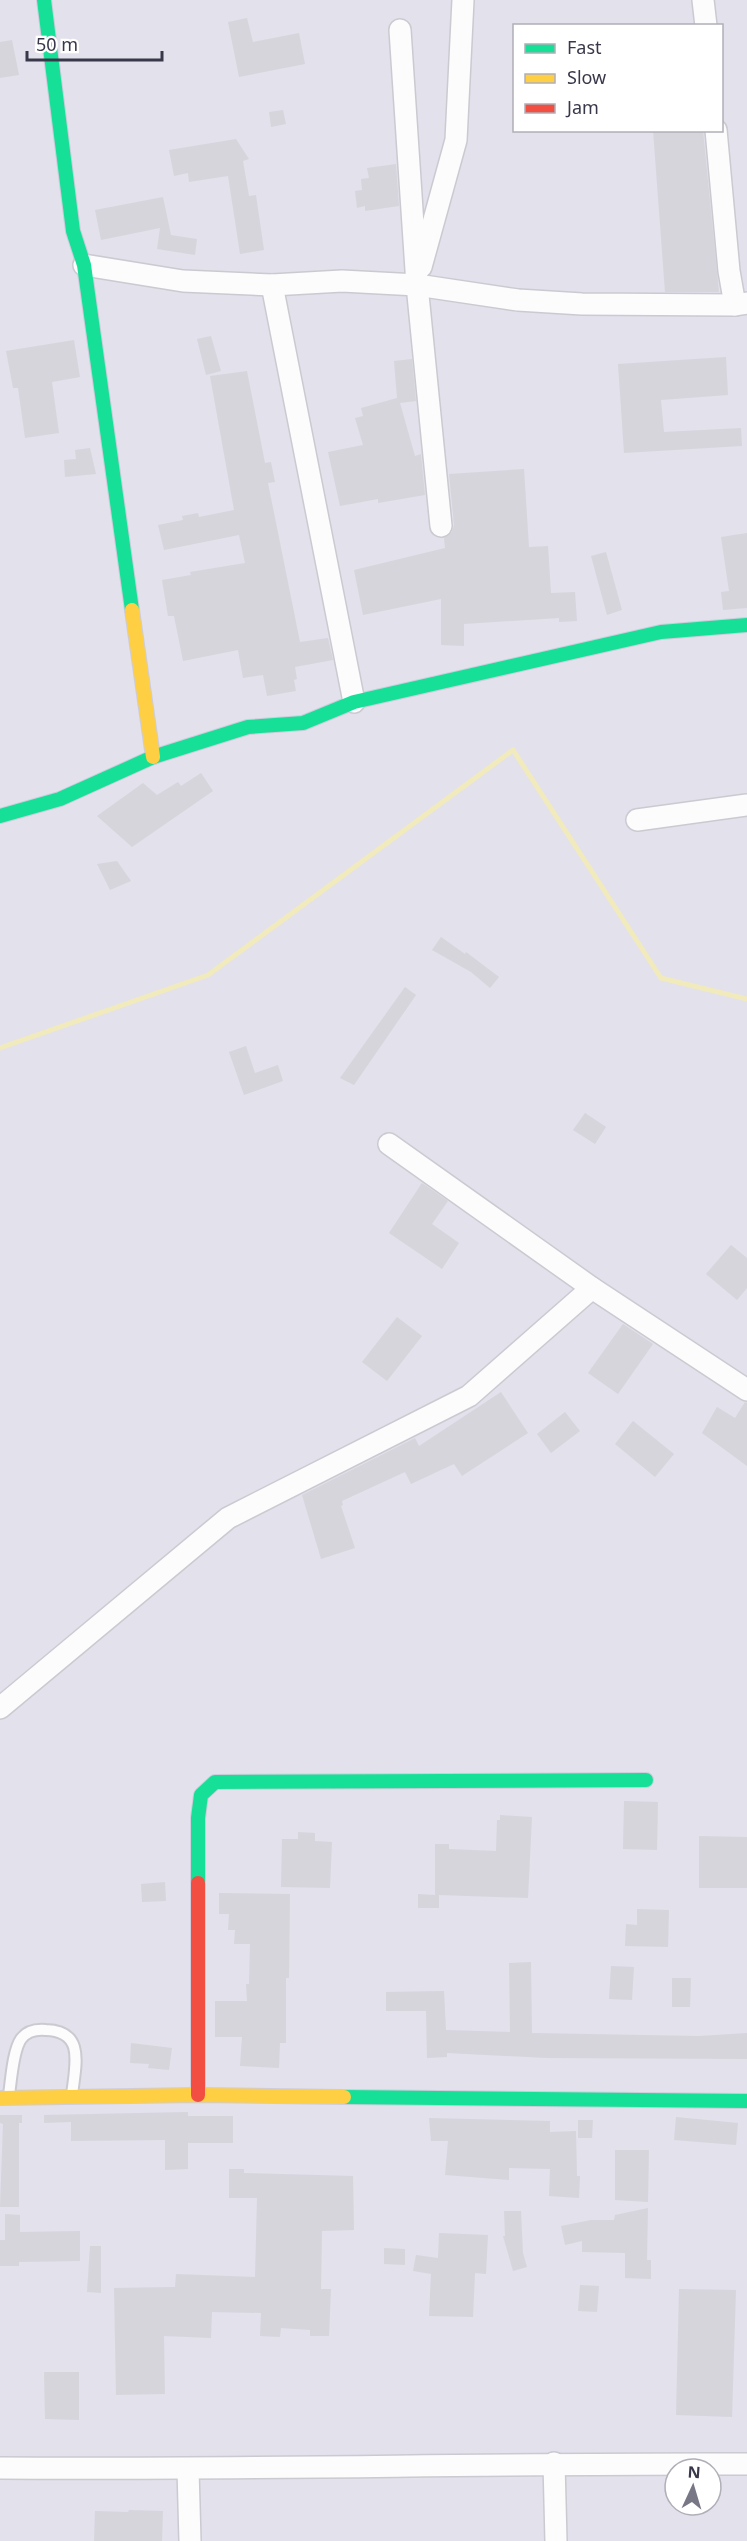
<svg xmlns="http://www.w3.org/2000/svg" width="747" height="2541" font-family="'Noto Sans',sans-serif">
  <style>
    .residential { fill: #e2e1ec; fill-rule: evenodd }
    .lines { fill: none; stroke-linecap: round; stroke-linejoin: round }
    .stream { stroke: #f1eabd; stroke-width: 5 }
    .building { fill: #d6d5dc }
    .lane-casing { stroke: #cbcad0; stroke-width: 14 }
    .street-casing { stroke: #cbcad0; stroke-width: 24 }
    .fast-casing { stroke: #cfccdb; stroke-width: 16 }
    .slow-casing { stroke: #cfccdb; stroke-width: 16 }
    .jam-casing { stroke: #cfccdb; stroke-width: 16 }
    .lane { stroke: #fcfcfd; stroke-width: 10 }
    .street { stroke: #fcfcfd; stroke-width: 21 }
    .fast { stroke: #16e098; stroke-width: 14 }
    .slow { stroke: #ffcf43; stroke-width: 14 }
    .jam { stroke: #f24e42; stroke-width: 14 }
  </style>
  <rect width="100%" height="100%" fill="#ededf2"/>
  <path class="residential" d="M0,0H747V2541H0ZM514,26H722V130H514ZM675,2469H711V2505H675Z"/>
  <g class="lines">
    <polyline class="stream" points="0,1048 208,975 513,750 661,978 747,999"/>
  </g>
  <g class="building">
    <polygon points="247,18 253,42 299,33 305,64 239,77 228,22"/>
    <polygon points="12,40 19,75 0,78 0,42"/>
    <polygon points="283,110 286,124 271,127 269,112"/>
    <polygon points="653,130 703,130 719,292 665,292"/>
    <polygon points="236,139 249,159 243,161 249,196 256,195 264,250 240,254 228,176 189,182 188,173 174,176 169,150"/>
    <polygon points="396,164 399,206 365,211 365,206 357,208 355,191 362,190 361,179 369,178 367,168"/>
    <polygon points="163,197 171,235 197,239 195,255 157,249 160,228 101,240 95,210"/>
    <polygon points="211,336 221,371 206,375 197,339"/>
    <polygon points="74,340 80,377 52,382 59,433 25,438 18,388 13,388 6,351"/>
    <polygon points="726,357 728,395 661,400 664,432 741,428 742,446 624,453 618,364"/>
    <polygon points="412,359 416,401 400,403 415,456 421,454 425,495 378,503 378,499 340,506 328,452 363,445 355,418 363,416 361,408 397,398 394,361"/>
    <polygon points="247,371 265,463 271,462 275,482 268,483 300,642 328,638 333,660 295,667 297,679 294,680 296,691 267,696 263,675 243,678 238,650 183,661 174,616 168,616 162,580 191,575 190,572 245,563 239,535 164,550 158,525 183,520 182,516 198,513 199,517 234,510 210,376"/>
    <polygon points="90,448 96,474 65,477 64,460 76,459 75,450"/>
    <polygon points="524,469 529,547 548,546 551,593 575,592 577,621 559,622 559,618 464,624 464,646 441,645 441,599 363,615 354,570 445,548 444,538 452,532 454,525 449,474"/>
    <polygon points="747,533 747,608 723,610 721,592 729,591 721,537"/>
    <polygon points="606,552 622,610 607,615 591,556"/>
    <polygon points="201,773 213,791 132,847 97,816 143,783 157,795 178,782 181,786"/>
    <polygon points="117,861 131,881 110,890 97,864"/>
    <polygon points="441,937 465,954 466,952 499,977 490,988 471,972 432,950"/>
    <polygon points="405,987 416,995 354,1085 340,1078"/>
    <polygon points="246,1046 255,1073 278,1065 283,1081 244,1095 229,1052"/>
    <polygon points="585,1113 606,1127 595,1144 573,1130"/>
    <polygon points="422,1183 448,1201 432,1224 459,1243 442,1269 389,1233"/>
    <polygon points="731,1245 747,1258 747,1288 737,1300 706,1274"/>
    <polygon points="397,1317 422,1336 387,1381 362,1362"/>
    <polygon points="623,1324 653,1344 618,1394 588,1373"/>
    <polygon points="501,1392 528,1433 462,1476 454,1464 411,1484 405,1472 342,1501 343,1505 341,1506 355,1548 321,1559 302,1495 415,1438 419,1446"/>
    <polygon points="745,1402 747,1403 747,1466 702,1433 717,1407 735,1418"/>
    <polygon points="565,1412 580,1431 551,1453 537,1434"/>
    <polygon points="633,1421 674,1454 655,1477 615,1444"/>
    <polygon points="624,1801 658,1802 657,1850 623,1849"/>
    <polygon points="500,1815 532,1817 528,1898 439,1895 439,1908 418,1908 418,1894 435,1895 435,1844 449,1844 449,1849 496,1851 497,1820 500,1820"/>
    <polygon points="298,1832 315,1833 315,1841 332,1842 330,1888 281,1887 282,1839 298,1839"/>
    <polygon points="699,1836 747,1837 747,1888 699,1888"/>
    <polygon points="165,1882 166,1901 142,1902 141,1884"/>
    <polygon points="219,1893 290,1894 289,1978 286,1978 286,2043 280,2043 279,2068 240,2066 242,2037 215,2037 215,2001 247,2001 246,1984 249,1984 250,1944 234,1944 235,1930 228,1930 229,1914 219,1914"/>
    <polygon points="637,1909 669,1910 668,1947 625,1946 626,1924 637,1925"/>
    <polygon points="531,1962 532,2033 699,2036 747,2033 747,2059 546,2058 447,2053 447,2057 427,2058 426,2011 386,2011 386,1992 444,1991 446,2030 510,2032 509,1963"/>
    <polygon points="611,1966 634,1967 632,2000 609,1999"/>
    <polygon points="672,1978 691,1978 690,2007 672,2007"/>
    <polygon points="131,2043 172,2048 169,2070 148,2068 149,2064 130,2063"/>
    <polygon points="188,2112 188,2116 233,2116 233,2143 188,2143 188,2169 165,2170 165,2140 71,2141 71,2122 44,2123 44,2115"/>
    <polygon points="0,2115 22,2115 22,2123 19,2123 19,2207 0,2207 3,2124 0,2123"/>
    <polygon points="676,2117 738,2123 736,2145 674,2140"/>
    <polygon points="429,2118 550,2121 550,2132 576,2131 577,2176 580,2176 579,2198 549,2196 550,2169 509,2168 509,2180 445,2175 448,2141 431,2141"/>
    <polygon points="578,2120 593,2120 592,2138 578,2138"/>
    <polygon points="615,2150 649,2150 648,2202 615,2200"/>
    <polygon points="229,2169 244,2169 244,2173 353,2176 354,2230 322,2231 321,2289 331,2289 329,2336 310,2336 310,2330 281,2328 280,2337 260,2336 261,2313 212,2312 211,2338 164,2336 165,2394 116,2395 114,2288 175,2287 176,2274 255,2277 257,2198 229,2198"/>
    <polygon points="648,2208 647,2260 651,2260 651,2279 625,2278 625,2253 582,2252 582,2241 565,2245 561,2226 591,2220 614,2220 615,2215"/>
    <polygon points="504,2211 521,2211 523,2253 527,2267 513,2271 503,2236 505,2236"/>
    <polygon points="5,2214 20,2215 20,2232 80,2231 80,2261 19,2262 19,2266 0,2266 0,2240 5,2240"/>
    <polygon points="439,2233 488,2235 486,2274 475,2273 473,2317 429,2316 431,2274 413,2271 416,2255 438,2258"/>
    <polygon points="90,2246 101,2246 101,2293 87,2292"/>
    <polygon points="384,2248 405,2249 405,2265 384,2264"/>
    <polygon points="580,2285 599,2286 597,2312 578,2311"/>
    <polygon points="679,2289 736,2290 732,2417 676,2415"/>
    <polygon points="44,2372 79,2372 79,2420 45,2419"/>
    <polygon points="129,2510 163,2511 162,2541 94,2541 95,2511 128,2512"/>
  </g>
  <g class="lines">
    <g class="lane-casing">
      <path id="lane" d="M9,2095C11,2081 13,2050 21,2039C27,2031 36,2029 46,2030C86,2031 75,2066 72,2095"/>
    </g>
    <g class="street-casing">
      <g id="street">
        <polyline points="703,0 706,26"/>
        <polyline points="400,30 417,285 441,526"/>
        <polyline points="716,130 729,271 735,305 747,303"/>
        <polyline points="84,265 183,281 272,285 342,281 417,285 518,300 582,304 735,305"/>
        <polyline points="421,267 456,140 463,0"/>
        <polyline points="272,285 354,702"/>
        <polyline points="637,820 747,805"/>
        <polyline points="389,1144 592,1288 747,1390"/>
        <polyline points="0,1708 228,1518 469,1396 592,1288"/>
        <polyline points="554,2463 556,2541"/>
        <path d="M0,2468C249,2470 498,2463 747,2464"/>
        <polyline points="188,2469 190,2541"/>
      </g>
    </g>
    <g class="fast-casing">
      <g id="fast">
        <polyline points="44,0 73,231 84,265 132,610"/>
        <polyline points="0,816 60,799 153,757 248,727 303,723 354,702 661,632 747,625"/>
        <polyline points="198,1883 198,1818 201,1795 215,1782 646,1780"/>
        <polyline points="344,2097 747,2101"/>
      </g>
    </g>
    <g class="slow-casing">
      <g id="slow">
        <polyline points="132,610 153,757"/>
        <polyline points="0,2098 198,2095 344,2097"/>
      </g>
    </g>
    <g class="jam-casing">
      <polyline id="jam" points="198,1883 198,2095"/>
    </g>
    <use href="#lane" class="lane"/>
    <use href="#street" class="street"/>
    <use href="#fast" class="fast"/>
    <use href="#slow" class="slow"/>
    <use href="#jam" class="jam"/>
  </g>
  <rect x="513" y="24" width="210" height="108" fill="#ffffff" stroke="#b0afb7" stroke-width="1.5"/>
  <rect x="525" y="44" width="30" height="9" fill="#16e098" stroke="#b0afb7" stroke-width="1.5"/>
  <text x="567" y="54" font-size="18" fill="#39384a">Fast</text>
  <rect x="525" y="74" width="30" height="9" fill="#ffcf43" stroke="#b0afb7" stroke-width="1.5"/>
  <text x="567" y="84" font-size="18" fill="#39384a">Slow</text>
  <rect x="525" y="104" width="30" height="9" fill="#f24e42" stroke="#b0afb7" stroke-width="1.5"/>
  <text x="567" y="114" font-size="18" fill="#39384a">Jam</text>
  <g transform="translate(693 2487) rotate(4)"><circle r="28" fill="#ffffff" stroke="#b0afb7" stroke-width="1.5"/>
  <path d="M0-4.5L10 22L0 15L-10 22Z" fill="#787785"/>
  <text y="-9" font-size="16" font-weight="bold" text-anchor="middle" fill="#39384a">N</text>
  </g>
  <path d="M27 51v9h135v-9" fill="none" stroke="#39384a" stroke-width="3"/>
  <text x="36" y="51" font-size="18" fill="#39384a" stroke="#ffffff" stroke-width="4.5" paint-order="stroke">50 m</text>
</svg>
